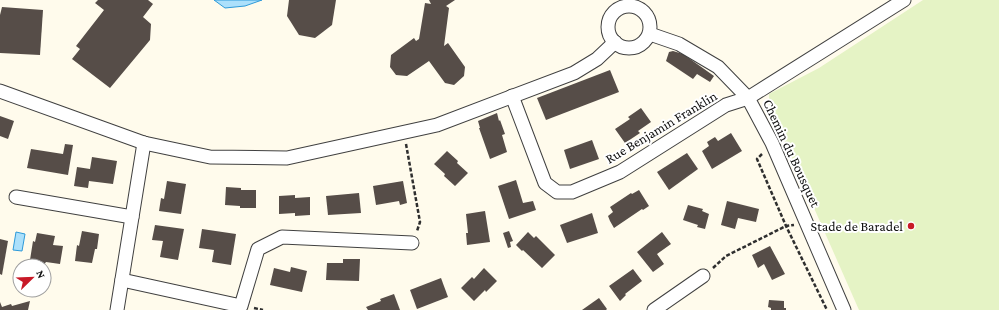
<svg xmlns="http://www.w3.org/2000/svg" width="999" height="310" font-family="'Crimson Pro',serif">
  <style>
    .pitch { fill: #e5f3c5 }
    .water { fill: #ace0fb; stroke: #2d9ad9 }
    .building { fill: #564d48 }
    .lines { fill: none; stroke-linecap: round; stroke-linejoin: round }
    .minor-casing { stroke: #404040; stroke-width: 15 }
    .path { stroke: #2f2f2f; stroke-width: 2.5; stroke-dasharray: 4 2; stroke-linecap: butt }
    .minor { stroke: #fff; stroke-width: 13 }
    .poi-dot { fill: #c81927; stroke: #fff; stroke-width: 1.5 }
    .labels { text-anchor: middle; stroke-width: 4; stroke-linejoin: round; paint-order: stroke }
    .street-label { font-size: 14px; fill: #0d0d0d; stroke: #fff }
    .poi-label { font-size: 14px; fill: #0d0d0d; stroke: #fff; text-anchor: end }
  </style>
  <rect width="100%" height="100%" fill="#fffbec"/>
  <polygon class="pitch" points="923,0 999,0 999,310 859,310 769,106 769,94 819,68"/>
  <g class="water">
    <polygon points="214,0 262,0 245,6 225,8"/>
    <polygon points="16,232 25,234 22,251 13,250"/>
  </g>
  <g class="building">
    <polygon points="98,0 148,0 153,4 143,17 151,24 150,40 110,88 72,59 80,49 76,46 104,10 95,3"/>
    <polygon points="289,0 336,0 332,25 315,38 299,35 287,16"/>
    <polygon points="429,0 455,0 446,6 449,8 444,46 448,43 465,67 464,76 454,85 445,83 429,61 407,76 396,75 390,67 391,55 414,38 416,41 419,39 425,3 431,4"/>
    <polygon points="2,7 43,10 40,55 0,53 0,15"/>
    <polygon points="673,51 683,54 714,76 710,82 697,74 693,79 666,61 669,52"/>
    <polygon points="610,70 619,92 546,120 537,98"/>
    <polygon points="641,108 651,122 638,131 640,133 625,143 615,129 630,119 628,117"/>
    <polygon points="497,113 499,121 500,120 505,134 502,135 507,152 490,159 479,128 480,128 478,121"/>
    <polygon points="0,116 14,121 8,139 0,136"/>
    <polygon points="731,133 742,151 712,169 702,151 709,146 707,142 715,137 718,141"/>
    <polygon points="592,140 599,159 570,169 564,150"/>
    <polygon points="65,144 73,145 68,175 27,168 31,149 63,154"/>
    <polygon points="447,151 458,161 457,163 468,173 455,186 444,176 445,174 434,164"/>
    <polygon points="687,153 698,169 669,190 657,172"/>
    <polygon points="92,157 117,161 113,184 89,181 88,188 74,186 77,167 90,169"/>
    <polygon points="516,180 523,203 533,201 536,210 509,219 498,186"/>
    <polygon points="167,181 186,184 181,214 159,211 161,198 164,199"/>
    <polygon points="403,181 407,203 400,205 399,201 376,205 373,186"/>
    <polygon points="226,187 241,188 241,190 256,190 256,208 240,208 240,206 225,205"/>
    <polygon points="639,190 649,206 643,210 642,209 614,228 610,221 608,216 613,212 610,207 631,193 632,194"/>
    <polygon points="359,193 361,213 328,215 326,196"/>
    <polygon points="295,195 295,198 310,197 310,215 295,216 295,213 279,214 279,196"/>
    <polygon points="727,201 759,209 756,222 738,218 735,229 721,225"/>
    <polygon points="688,205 703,209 702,211 709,214 705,229 697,227 698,225 683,220"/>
    <polygon points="485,211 490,242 467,245 466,233 468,233 466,214"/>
    <polygon points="592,213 598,233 567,243 560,225"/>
    <polygon points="155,225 184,229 178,260 160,257 163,241 152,240"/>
    <polygon points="202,229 236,234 231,265 212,262 214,250 199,248"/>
    <polygon points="82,231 99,234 97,249 95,249 92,263 75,261 77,245 79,246"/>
    <polygon points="509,231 513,241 510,242 511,247 508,248 503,233"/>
    <polygon points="528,232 534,238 536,236 555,255 542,268 523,250 522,251 516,245"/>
    <polygon points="662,232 671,244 657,254 664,264 653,272 637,252"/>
    <polygon points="37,233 55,236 53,245 63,246 60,264 46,262 43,266 24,266 30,260 33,241 35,242"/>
    <polygon points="0,239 8,241 2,275 0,274"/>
    <polygon points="770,246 785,274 772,280 764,264 758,268 752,255"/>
    <polygon points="343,259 360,259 359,281 326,280 327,263 343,263"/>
    <polygon points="291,267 307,271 302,292 270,285 274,268 290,272"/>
    <polygon points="484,268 497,281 486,292 485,290 474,301 461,288 472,277 474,279"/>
    <polygon points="633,269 642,281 625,294 626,295 620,301 609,286"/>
    <polygon points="441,278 448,297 417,309 410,290"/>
    <polygon points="394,294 400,310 368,310 366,307 381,301 380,299"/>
    <polygon points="599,298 607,309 606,310 582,310"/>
    <polygon points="769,300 784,301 784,308 786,308 786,310 771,310 771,308 768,307"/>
    <polygon points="30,301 28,310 0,310 0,302 2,307 11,304 12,306"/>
  </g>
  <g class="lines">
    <g class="minor-casing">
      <g id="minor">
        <circle cx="629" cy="27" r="21"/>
        <polyline points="650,34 679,44 718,67 748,98 772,143 844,310"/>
        <polyline points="0,91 144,143 210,157 287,158 437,125 574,73 597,59 615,42"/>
        <polyline points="512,96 545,183 557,192 572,192 620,172 726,105 748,98 904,0"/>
        <polyline points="16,197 132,217"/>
        <polyline points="122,280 241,306 258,249 282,237 412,243"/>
        <polyline points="117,310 144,143"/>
        <polyline points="654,310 703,276"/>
      </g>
    </g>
    <g class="path">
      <polyline points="406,144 420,222 417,231"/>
      <polyline points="762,154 757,159 786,226 827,310"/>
      <polyline points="713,268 726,256 786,226 794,225"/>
      <polyline points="254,308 263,310"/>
    </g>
    <use href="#minor" class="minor"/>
  </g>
  <circle class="poi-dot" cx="911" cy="226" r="4"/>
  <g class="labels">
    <g class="street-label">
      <text transform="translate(661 127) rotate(-31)" y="5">Rue Benjamin Franklin</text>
      <text transform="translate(792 153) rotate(65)" y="5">Chemin du Bousquet</text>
    </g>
    <g class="poi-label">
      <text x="903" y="231">Stade de Baradel</text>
    </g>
  </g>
  <g transform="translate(32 278) rotate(67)"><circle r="19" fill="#ffffff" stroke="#9e9e9e"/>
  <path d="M0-3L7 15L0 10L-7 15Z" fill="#c81927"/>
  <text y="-6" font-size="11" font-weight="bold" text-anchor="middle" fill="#0d0d0d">N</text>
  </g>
</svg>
